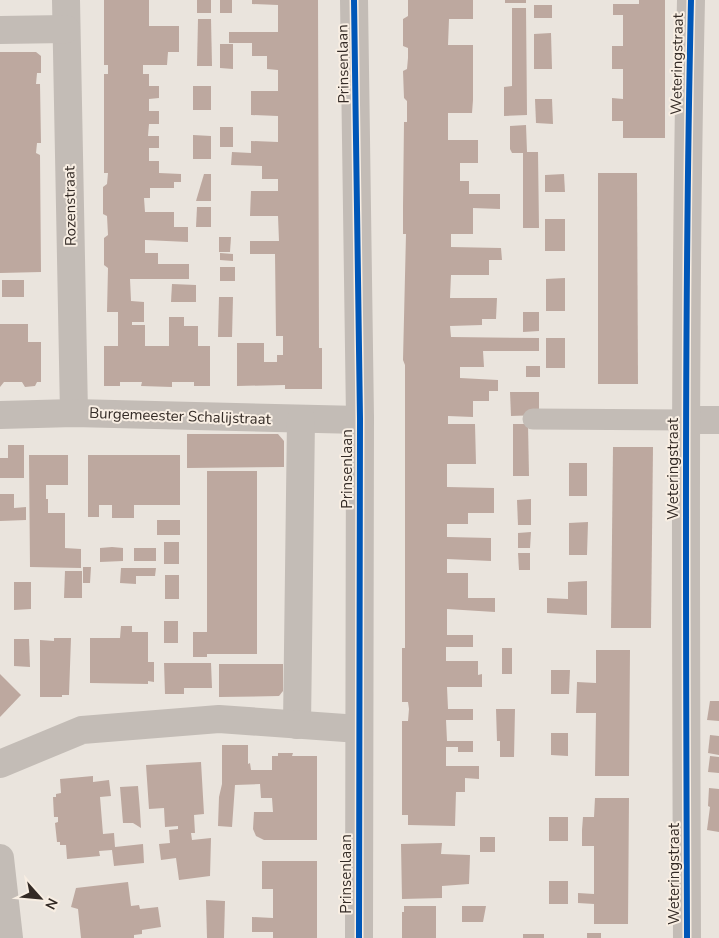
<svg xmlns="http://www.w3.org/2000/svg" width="719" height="938" font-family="'Nunito Sans',sans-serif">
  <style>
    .building { fill: #bda89f }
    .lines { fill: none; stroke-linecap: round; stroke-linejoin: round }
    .lane { stroke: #c3bcb6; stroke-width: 21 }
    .street { stroke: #c3bcb6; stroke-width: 28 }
    .cycleway-casing { stroke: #f8eee3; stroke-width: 9 }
    .cycleway { stroke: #0057b8; stroke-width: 6 }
    .labels { text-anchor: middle; stroke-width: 4; stroke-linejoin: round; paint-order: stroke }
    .street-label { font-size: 15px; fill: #332a25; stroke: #f8eee3 }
  </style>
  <rect width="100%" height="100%" fill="#eae4dd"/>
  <g class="building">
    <polygon points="104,0 149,0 149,26 179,26 179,52 168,52 167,65 143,65 143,74 149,74 149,86 159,86 159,98 149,99 149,111 159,111 159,124 149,124 148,136 159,136 159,148 149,148 149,161 159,161 159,173 181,174 181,182 174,182 174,188 150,188 150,198 144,198 145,212 174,212 174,227 188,227 188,242 145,240 145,253 158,253 158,264 189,264 189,279 130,279 131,301 144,302 144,322 132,322 132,325 145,325 145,346 169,346 169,317 184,317 184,326 198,326 198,346 210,346 210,386 194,386 194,382 172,382 172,387 141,386 142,382 120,382 120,386 104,386 104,346 118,346 118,312 107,312 108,268 104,265 104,238 108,235 107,216 103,214 103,187 107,184 108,173 104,173 104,74 108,74 108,65 104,65"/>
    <rect x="197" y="0" width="14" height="13"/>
    <rect x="220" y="0" width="12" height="13"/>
    <polygon points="252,0 318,0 319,348 322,348 322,389 285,389 285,385 237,386 237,343 264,343 264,362 277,362 277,355 283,355 283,336 276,336 275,254 250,254 250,241 279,241 278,216 250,216 251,191 278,191 278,179 262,179 262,166 231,165 232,152 251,153 251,141 278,142 278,116 251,115 251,91 278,91 278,70 267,69 267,56 252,56 252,43 229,43 229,32 278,32 278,5 252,4"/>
    <polygon points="408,0 473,0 473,19 449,19 448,45 473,45 473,100 472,113 448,113 448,140 478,140 478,163 460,163 460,181 469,181 469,194 500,194 500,209 473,208 473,234 451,234 451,247 501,248 502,260 489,260 489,275 451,275 450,298 497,298 496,319 482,319 482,325 450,326 451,337 539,338 539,351 483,351 484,367 460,367 460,378 498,380 498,391 489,391 489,401 473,401 473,417 448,416 448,424 475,424 476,464 447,464 447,487 494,488 494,513 468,513 468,524 447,524 447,537 491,538 491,561 447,559 447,573 468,573 468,598 495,598 495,612 447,609 447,635 473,635 473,647 446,647 446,661 478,661 478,675 482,674 482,687 447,687 448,709 473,709 473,720 446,720 447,741 473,741 473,752 458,752 458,747 446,747 446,766 479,766 479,779 465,778 465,792 456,792 455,826 408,825 408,815 402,815 402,721 408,721 409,709 408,702 402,702 402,648 405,648 405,365 403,360 406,234 403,234 403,206 404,122 407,122 407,101 404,98 403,71 407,69 408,58 408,48 403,46 403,19 408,16"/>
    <rect x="505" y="0" width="21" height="3"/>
    <polygon points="639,0 665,0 665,138 623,138 623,121 612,121 612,98 623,99 623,69 612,69 612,46 623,46 623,15 613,15 613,4 639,4"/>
    <rect x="534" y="5" width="18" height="13"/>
    <polygon points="512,8 526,8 527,115 504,116 504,87 512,86"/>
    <polygon points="198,19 211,19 212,66 197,66"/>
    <polygon points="551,33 552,69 534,69 534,34"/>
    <polygon points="220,44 233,44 233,69 220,68"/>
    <polygon points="0,52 36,52 41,56 41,73 37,73 36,84 40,84 41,143 37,143 36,153 40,155 41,272 0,273"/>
    <rect x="193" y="86" width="18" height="24"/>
    <polygon points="535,99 552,99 553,124 536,123"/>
    <polygon points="526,125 527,152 538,152 539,228 523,228 523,153 512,153 510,149 510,126"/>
    <rect x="220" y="127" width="13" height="20"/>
    <polygon points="193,135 211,136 211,159 193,159"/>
    <polygon points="598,173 637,173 638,384 598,384"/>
    <polygon points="204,174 211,174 211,201 196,201"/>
    <polygon points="564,174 565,192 545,192 545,175"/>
    <polygon points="197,207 211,207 211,227 196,227"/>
    <rect x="545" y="219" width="20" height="32"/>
    <polygon points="219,237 231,237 230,252 219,252"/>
    <polygon points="220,253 233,254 233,261 220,260"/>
    <rect x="220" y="267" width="15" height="14"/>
    <polygon points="565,278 565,311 546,311 546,279"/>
    <rect x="2" y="280" width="22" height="17"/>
    <polygon points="172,284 196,285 196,302 171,302"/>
    <polygon points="219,297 233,297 232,337 218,337"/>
    <polygon points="523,312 539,312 539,331 523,332"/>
    <polygon points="0,324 28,324 28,342 41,342 41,382 37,382 35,386 25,387 22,382 4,382 0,387"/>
    <rect x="546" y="338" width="19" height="30"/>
    <rect x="526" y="366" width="14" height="11"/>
    <polygon points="510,392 539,392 539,415 511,416"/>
    <polygon points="513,424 528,424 529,476 513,476"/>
    <polygon points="187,434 278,434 284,441 284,467 187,468"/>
    <polygon points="8,445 24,445 24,478 0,478 0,458 8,458"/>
    <polygon points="613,447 653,447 651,628 611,628"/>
    <polygon points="29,455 68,455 68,485 46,485 46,499 48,499 48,513 65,513 65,548 81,549 81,568 30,567"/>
    <polygon points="88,455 180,455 180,505 134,505 134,518 112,518 112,505 99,505 99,517 88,517"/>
    <rect x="569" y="463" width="18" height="33"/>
    <polygon points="207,471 257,471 257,654 207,654 207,657 193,657 193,632 207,632"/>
    <polygon points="0,494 14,494 14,508 26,507 26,520 0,521"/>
    <polygon points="531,499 531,525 518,525 517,500"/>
    <rect x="157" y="520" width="23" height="15"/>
    <polygon points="588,522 587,555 569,555 569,523"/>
    <polygon points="531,532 530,548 518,548 518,533"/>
    <rect x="164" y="542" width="15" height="22"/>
    <polygon points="112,547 123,548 123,561 100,562 100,548"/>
    <rect x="134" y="548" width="22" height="13"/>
    <polygon points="518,553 530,553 530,570 519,570"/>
    <polygon points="83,567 91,567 90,583 83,583"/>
    <polygon points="121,568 156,568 155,576 136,576 136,584 120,583"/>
    <polygon points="65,571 82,571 82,598 64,598"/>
    <rect x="165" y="575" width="14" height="24"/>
    <polygon points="587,581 587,615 547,613 547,598 568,599 568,582"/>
    <polygon points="14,582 31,582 31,609 14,610"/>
    <rect x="164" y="621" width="14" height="22"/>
    <polygon points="121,626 132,626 132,632 148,632 148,662 154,662 154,682 148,681 148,684 90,683 90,638 120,638"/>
    <polygon points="54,638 71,638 69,695 62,695 62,697 40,697 40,640 54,641"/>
    <polygon points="14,639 29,639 30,667 14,666"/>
    <rect x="502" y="648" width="10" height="26"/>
    <polygon points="596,650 630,650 629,776 595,776 596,713 576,713 577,682 596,683"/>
    <polygon points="164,663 211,663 212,688 184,688 184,694 165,694"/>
    <polygon points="219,664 283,664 283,691 279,696 219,697"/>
    <polygon points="551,670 570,670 569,694 551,694"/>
    <polygon points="0,674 21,695 0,717"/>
    <polygon points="710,701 719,701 719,721 707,720"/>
    <polygon points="496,709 515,709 514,757 500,757 500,741 497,741"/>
    <polygon points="551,733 568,733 568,756 551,755"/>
    <polygon points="710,735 719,736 719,755 708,753"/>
    <polygon points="222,745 248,745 248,764 250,763 251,770 272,770 272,756 278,756 278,753 293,753 292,756 317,756 317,840 264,840 256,836 253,829 254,812 273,812 272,798 261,798 260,784 235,785 232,827 218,826 219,797 222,784"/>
    <polygon points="710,756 719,757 719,773 708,772"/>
    <polygon points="201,762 204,814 194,815 195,833 191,833 192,840 211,838 210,876 179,880 176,858 161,860 159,844 170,843 169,830 178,829 178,826 165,827 164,808 149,809 146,765"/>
    <polygon points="93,776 93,782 109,780 111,796 100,797 103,834 114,833 115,847 143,844 144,863 114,866 112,850 99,851 100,856 67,859 66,845 60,845 60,842 57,842 55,823 58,822 58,817 54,817 53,797 56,797 56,794 61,793 60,779"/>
    <polygon points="138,786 140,811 141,828 133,823 123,823 120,787"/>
    <polygon points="709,788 719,789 719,832 707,830 710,807 708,806"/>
    <polygon points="595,798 629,798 628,924 594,924 594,904 578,903 578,893 594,894 594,846 582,846 582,830 583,817 594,817"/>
    <rect x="549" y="817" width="19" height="24"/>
    <rect x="480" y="837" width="15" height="15"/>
    <polygon points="442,843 441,854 470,855 469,884 442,886 442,898 402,899 401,844"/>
    <polygon points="262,861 317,861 317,938 273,938 273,932 252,932 252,917 273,918 273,889 262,889"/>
    <rect x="549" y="881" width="19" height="23"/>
    <polygon points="128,882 131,906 139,905 140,909 158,907 161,927 142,930 142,934 134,935 134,938 81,938 78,909 71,907 76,888"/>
    <polygon points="206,900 225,901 224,938 207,938"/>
    <polygon points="404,906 436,906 436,938 402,938 402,912 404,912"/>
    <polygon points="462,906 486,906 483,922 462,922"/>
    <rect x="587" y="933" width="14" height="5"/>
    <rect x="523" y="934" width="21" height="4"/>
  </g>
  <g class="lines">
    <polyline class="lane" points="533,419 686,420"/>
    <g class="street">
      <polyline points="66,0 74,413"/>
      <polyline points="354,0 360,418 359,938"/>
      <polyline points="0,30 66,29"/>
      <polyline points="0,415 74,413 360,420"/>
      <polyline points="686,420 719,420"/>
      <polyline points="297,725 301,419"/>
      <polyline points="0,764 82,730 219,719 359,729"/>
      <polyline points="0,858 9,938"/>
      <path d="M687,938C686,625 684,313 691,0"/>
    </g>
    <g class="cycleway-casing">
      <g id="cycleway">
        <polyline points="354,0 360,418 359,938"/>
        <path d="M687,938C686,625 684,313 691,0"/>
      </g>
    </g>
    <use href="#cycleway" class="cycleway"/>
  </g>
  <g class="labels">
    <g class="street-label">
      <text transform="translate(343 64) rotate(-91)" y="5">Prinsenlaan</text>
      <text transform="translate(677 64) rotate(-89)" y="5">Weteringstraat</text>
      <text transform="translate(70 206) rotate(-91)" y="5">Rozenstraat</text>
      <text transform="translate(180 416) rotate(2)" y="5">Burgemeester Schalijstraat</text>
      <text transform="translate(347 469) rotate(-90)" y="5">Prinsenlaan</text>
      <text transform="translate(673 469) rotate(-90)" y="5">Weteringstraat</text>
      <text transform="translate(346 874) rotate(-90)" y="5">Prinsenlaan</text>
      <text transform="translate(674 874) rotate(-90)" y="5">Weteringstraat</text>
    </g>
  </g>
  <g transform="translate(40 898) rotate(117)" stroke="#f8eee3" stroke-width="4" paint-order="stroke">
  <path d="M0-4L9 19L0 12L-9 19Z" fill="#332a25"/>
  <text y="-8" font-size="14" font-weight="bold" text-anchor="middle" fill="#332a25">N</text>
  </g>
</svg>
